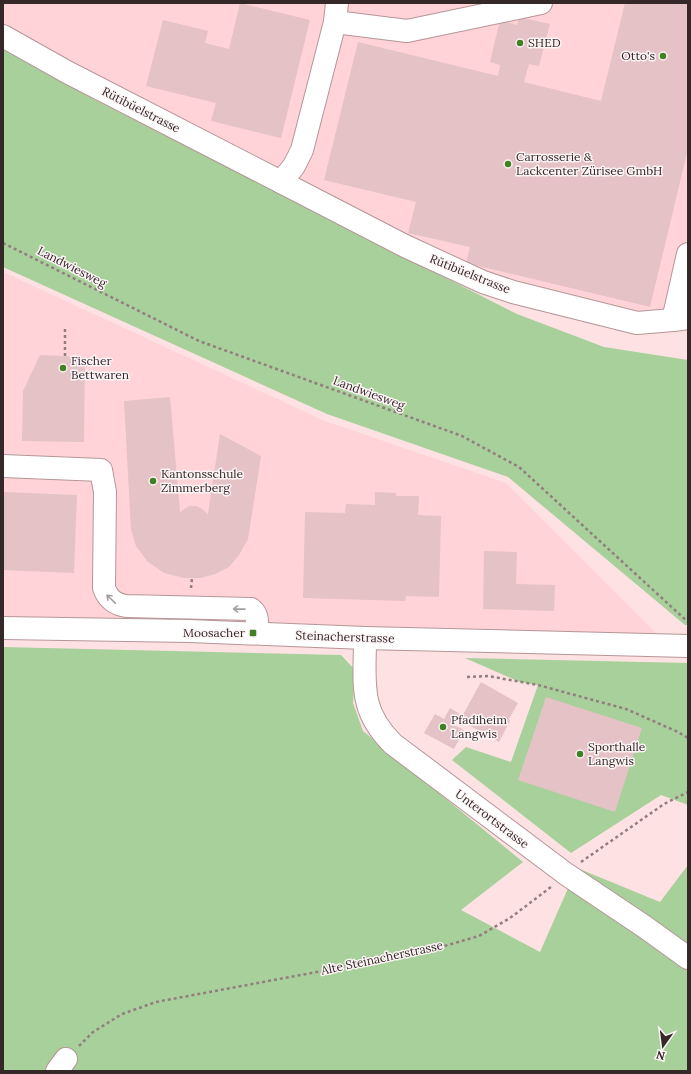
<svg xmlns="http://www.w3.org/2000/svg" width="691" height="1074" font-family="Lora,serif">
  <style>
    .built { fill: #ffd3d7 }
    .green { fill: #a7d09a }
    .building { fill: #e4c2c5 }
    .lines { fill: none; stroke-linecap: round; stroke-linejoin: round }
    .minor-casing { stroke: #b69598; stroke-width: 24 }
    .path { stroke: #927e7f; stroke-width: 2.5; stroke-dasharray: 3 3; stroke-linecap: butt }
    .minor { stroke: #fff; stroke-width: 22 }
    .oneway { stroke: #a49e9f }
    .poi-dot { fill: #408123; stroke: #fcf4f5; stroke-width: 1.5 }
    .labels { text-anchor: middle; stroke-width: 3; stroke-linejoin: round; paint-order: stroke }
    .poi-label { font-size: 12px; fill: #352829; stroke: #fcf4f5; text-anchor: start }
    .street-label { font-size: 12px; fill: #352829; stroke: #fcf4f5 }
  </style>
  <rect width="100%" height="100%" fill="#fee1e3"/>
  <g class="built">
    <polygon points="3,3 688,3 688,325 494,282 290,183 3,25"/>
    <polygon points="3,272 325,421 506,483 664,641 3,617"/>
  </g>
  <g class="green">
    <polygon points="3,49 95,100 517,314 604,347 688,360 688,625 685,625 508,477 327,414 3,267"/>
    <polygon points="3,647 341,655 355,670 353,703 363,731 523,862 461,910 540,952 577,868 660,902 688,865 688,1071 3,1071"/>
    <polygon points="465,658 688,663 688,805 661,795 571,853 452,760 466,747 511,762 538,685 520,682"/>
  </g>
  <g class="building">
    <polygon points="240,3 310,20 281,138 211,121 216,103 146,86 163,20 208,31 205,43 229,49"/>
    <polygon points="625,3 688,3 688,149 650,307 466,263 470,247 408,233 416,202 324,180 358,42 498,76 500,65 490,62 500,20 517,25 519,17 550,24 539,66 529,64 524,82 601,101"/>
    <polygon points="40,355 85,357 84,442 22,441 23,391"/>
    <polygon points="170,397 180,512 189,506 196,506 202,509 208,514 220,434 261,456 248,539 239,555 229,567 215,574 201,578 184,578 164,573 147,561 136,546 131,529 124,401"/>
    <polygon points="3,492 77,495 74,573 3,570"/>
    <polygon points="375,492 396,493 396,496 419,496 418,515 441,516 439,597 406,596 405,601 303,598 305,512 345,513 346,504 375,505"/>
    <polygon points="484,551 517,552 516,584 555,585 554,611 483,609"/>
    <polygon points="481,682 518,703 509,719 510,721 499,742 460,720"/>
    <polygon points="546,697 642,728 615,812 518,780"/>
    <polygon points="450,708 460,714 454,725 464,730 454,749 424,733 435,714 444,719"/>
  </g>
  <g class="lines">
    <g class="minor-casing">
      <g id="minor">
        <polyline points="335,22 407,31 541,3"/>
        <polyline points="3,36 67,72 281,182 294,166 302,150 335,22 337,3"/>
        <polyline points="281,182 405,246 483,282 513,292 637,323 673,320"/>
        <polyline points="688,254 673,320 688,318"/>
        <path d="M3,466L101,470L105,492L104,588C108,599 114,604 126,606L251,609C259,615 257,624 256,633"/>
        <polyline points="3,628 189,631 365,638 688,646"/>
        <path d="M365,638C365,682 358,710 393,744L566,874L645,927L688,958"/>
        <polyline points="57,1071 66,1059"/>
      </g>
    </g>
    <g class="path">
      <polyline points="3,243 199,341 462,436 519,467 688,622"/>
      <polyline points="65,356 65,328"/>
      <polyline points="191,588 192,578"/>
      <polyline points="467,677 488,676 538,685 626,709 678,732 688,738"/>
      <polyline points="581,862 664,804 688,792"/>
      <polyline points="79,1046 93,1032 122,1014 156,1002 413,954 448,945 479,936 510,918 551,887"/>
    </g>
    <use href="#minor" class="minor"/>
  </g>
  <defs><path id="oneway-shaft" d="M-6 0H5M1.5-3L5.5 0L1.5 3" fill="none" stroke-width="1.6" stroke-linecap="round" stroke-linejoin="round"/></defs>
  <g class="oneway">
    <use href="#oneway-shaft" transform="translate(111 599) rotate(-136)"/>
    <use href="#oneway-shaft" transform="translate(239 609) rotate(-179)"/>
  </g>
  <g class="poi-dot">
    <circle cx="520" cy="43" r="4"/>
    <circle cx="663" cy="56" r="4"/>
    <circle cx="508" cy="164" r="4"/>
    <circle cx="63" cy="368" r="4"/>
    <circle cx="153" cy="481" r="4"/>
    <rect x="249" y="629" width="8" height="8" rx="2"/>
    <circle cx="443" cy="727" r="4"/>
    <circle cx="580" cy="754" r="4"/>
  </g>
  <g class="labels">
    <g class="poi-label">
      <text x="528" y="47">SHED</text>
      <text x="655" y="60" text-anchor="end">Otto's</text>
      <text x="516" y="161">Carrosserie &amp;<tspan x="516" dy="14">Lackcenter Zürisee GmbH</tspan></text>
      <text x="71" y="365">Fischer<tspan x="71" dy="14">Bettwaren</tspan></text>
      <text x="161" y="478">Kantonsschule<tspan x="161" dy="14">Zimmerberg</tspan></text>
      <text x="245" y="637" text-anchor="end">Moosacher</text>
      <text x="451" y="724">Pfadiheim<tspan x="451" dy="14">Langwis</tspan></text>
      <text x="588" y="751">Sporthalle<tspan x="588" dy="14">Langwis</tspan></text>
    </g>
    <g class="street-label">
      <text transform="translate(141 110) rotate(27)" y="4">Rütibüelstrasse</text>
      <text transform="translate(72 267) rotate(27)" y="4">Landwiesweg</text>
      <text transform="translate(470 274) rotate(22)" y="4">Rütibüelstrasse</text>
      <text transform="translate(369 393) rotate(20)" y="4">Landwiesweg</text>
      <text transform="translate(345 637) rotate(2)" y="4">Steinacherstrasse</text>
      <text transform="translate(492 819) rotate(37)" y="4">Unterortstrasse</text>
      <text transform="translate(382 958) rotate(-12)" y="4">Alte Steinacherstrasse</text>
    </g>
  </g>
  <rect width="691" height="1074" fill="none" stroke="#352829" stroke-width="8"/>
  <g transform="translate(663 1046) rotate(194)" stroke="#fcf4f5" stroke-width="3" paint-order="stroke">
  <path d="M0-3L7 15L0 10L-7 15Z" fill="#352829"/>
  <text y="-6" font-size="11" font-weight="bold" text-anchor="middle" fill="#352829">N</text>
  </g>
</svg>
